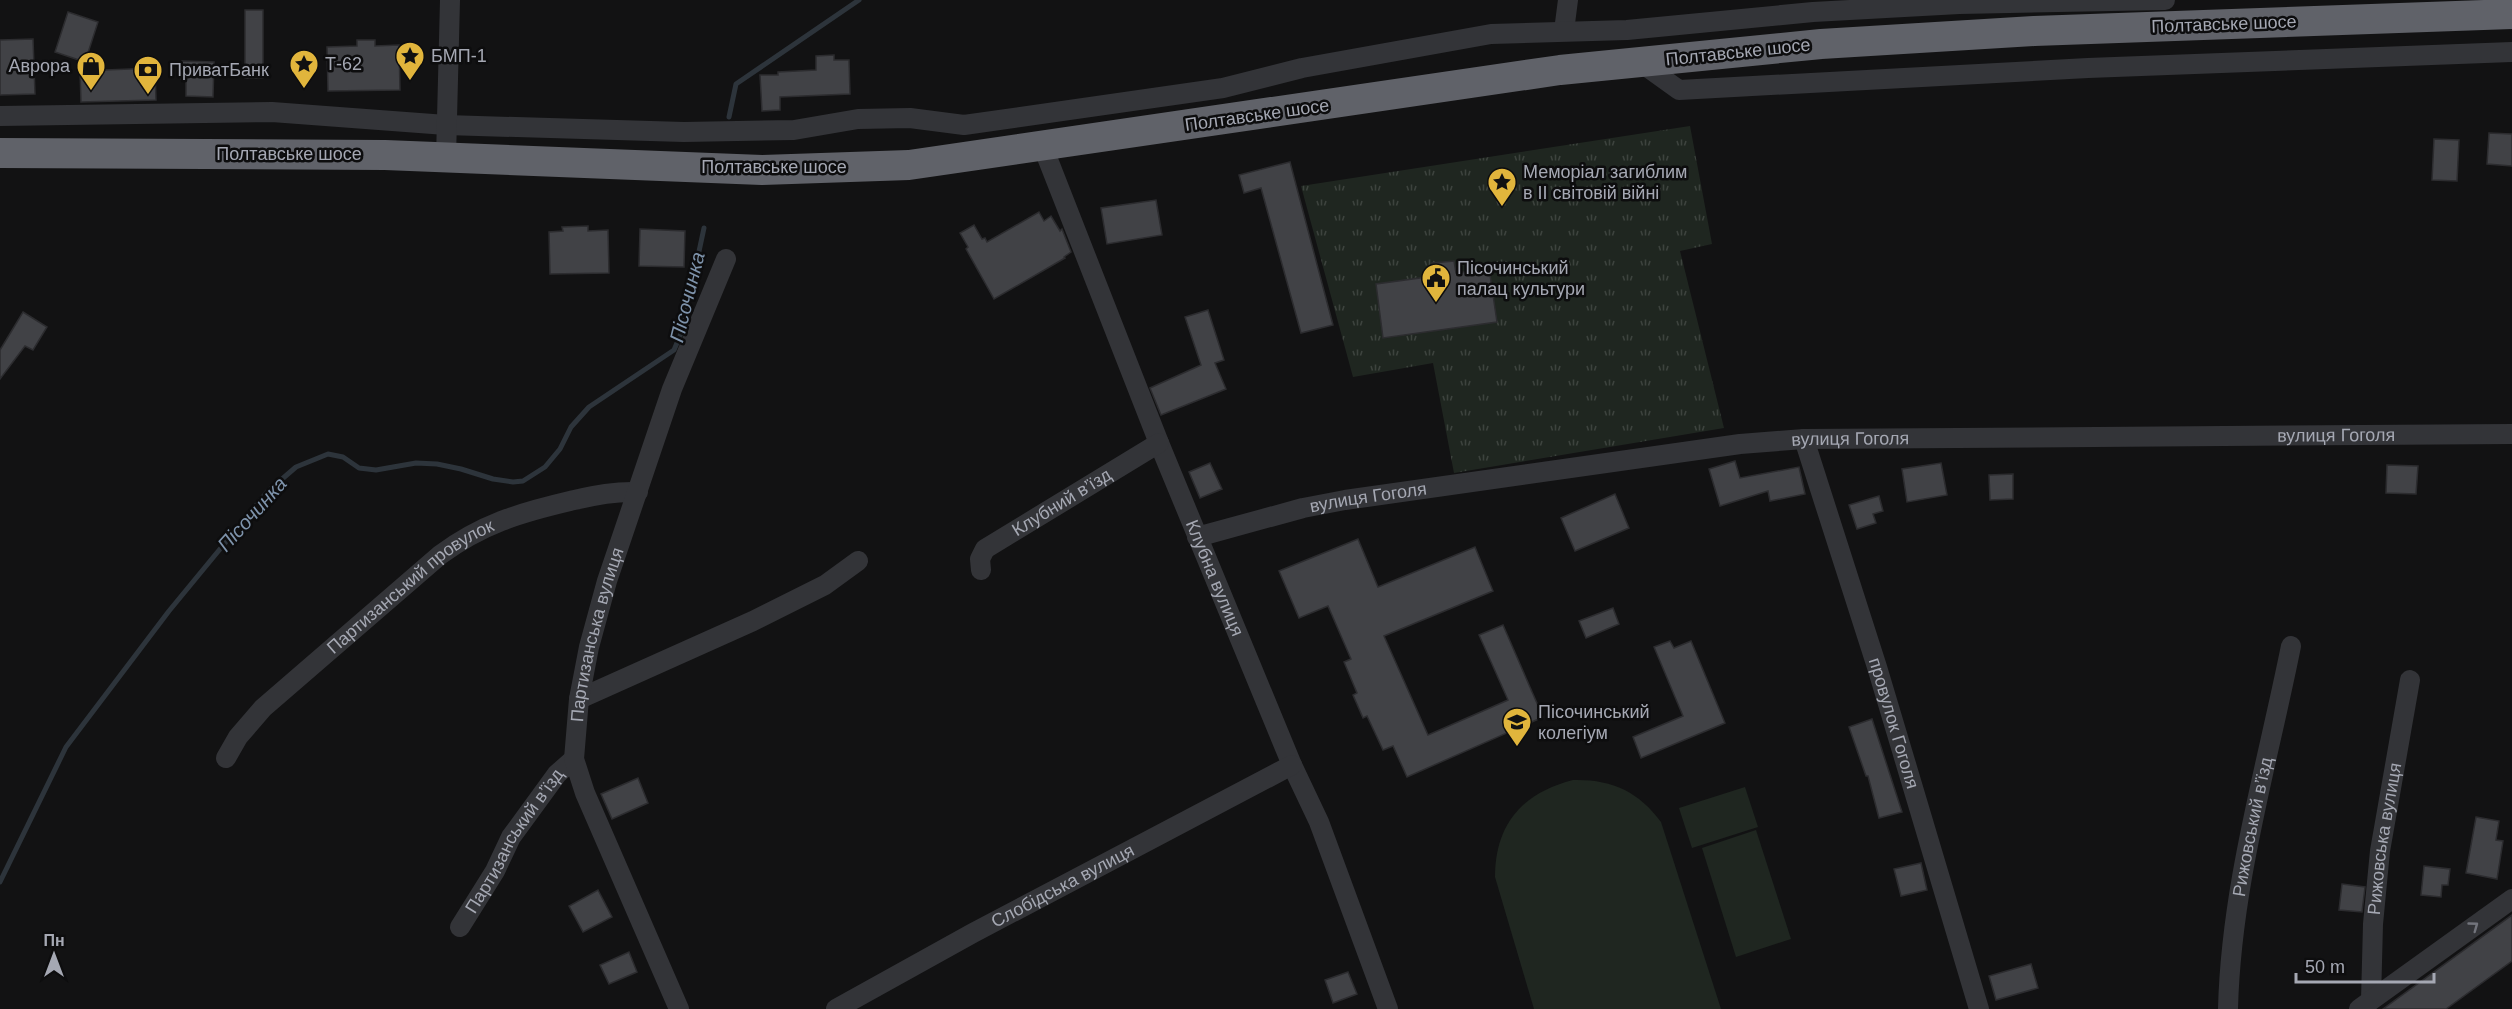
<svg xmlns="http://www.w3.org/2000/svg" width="2512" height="1009" font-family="Arial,sans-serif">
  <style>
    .grass { fill: url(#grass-tufts) }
    .pitch { fill: #1f2620 }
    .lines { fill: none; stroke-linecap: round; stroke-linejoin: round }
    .stream { stroke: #2d343b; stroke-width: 5 }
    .building { fill: #414246; stroke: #2c2c2f; stroke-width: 1.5 }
    .minor { stroke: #333438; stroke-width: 20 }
    .highway { stroke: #606269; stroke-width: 30 }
    .oneway { stroke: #72747c }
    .labels { text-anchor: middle; stroke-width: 5; stroke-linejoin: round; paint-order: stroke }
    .street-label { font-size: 18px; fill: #a5a8b3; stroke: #0d0d0e }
    .poi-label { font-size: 18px; fill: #a5a8b3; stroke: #0d0d0e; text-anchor: start }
    .water-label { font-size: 20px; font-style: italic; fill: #7e93ab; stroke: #0d0d0e }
  </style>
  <defs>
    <pattern id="grass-tufts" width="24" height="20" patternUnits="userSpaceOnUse" patternTransform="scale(1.5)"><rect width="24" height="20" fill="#1f2620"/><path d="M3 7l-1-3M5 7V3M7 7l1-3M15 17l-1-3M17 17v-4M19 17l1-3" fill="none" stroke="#3d433e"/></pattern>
  </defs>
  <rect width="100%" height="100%" fill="#121213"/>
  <polygon class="grass" points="1690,126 1712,244 1680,251 1724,428 1454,473 1433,363 1353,377 1301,186"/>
  <g class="pitch">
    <path d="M1573,780C1611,779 1638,791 1661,822L1721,1009H1534L1495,877C1495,825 1522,793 1573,780Z"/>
    <polygon points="1745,787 1758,827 1692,848 1679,808"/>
    <polygon points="1756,830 1791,939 1736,957 1702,848"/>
  </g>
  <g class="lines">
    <g class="stream">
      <polyline points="729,117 736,84 859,0"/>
      <polyline points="0,882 66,747 169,611 267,492 296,467 328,454 343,457 359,468 376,470 416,463 437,464 461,469 493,479 513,482 523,481 545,467 560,449 571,427 589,407 674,350 682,331 704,228"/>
    </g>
  </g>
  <g class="building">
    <rect x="245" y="10" width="18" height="68"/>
    <polygon points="68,12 98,22 85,62 55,52"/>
    <polygon points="33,39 35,94 0,95 0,40"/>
    <polygon points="357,40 375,40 375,46 399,45 400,90 328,91 327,47 357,46"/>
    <polygon points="834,55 834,60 849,60 850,94 780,97 780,110 762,111 760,75 778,75 778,72 816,70 816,56"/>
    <polygon points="182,61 214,62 213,97 186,96 186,79 181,79"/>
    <polygon points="155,68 156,100 81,102 80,71"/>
    <polygon points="2489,133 2512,134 2512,166 2487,164"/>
    <polygon points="2434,139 2459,140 2457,181 2432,180"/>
    <polygon points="1290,162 1333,325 1301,333 1261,188 1244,193 1239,175"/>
    <polygon points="1156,200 1162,235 1107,244 1101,208"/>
    <polygon points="1039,212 1044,221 1051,216 1060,231 1062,229 1071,252 1064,257 1065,258 994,299 966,249 968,247 960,233 974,225 982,239 985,238 987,242"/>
    <polygon points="588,226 588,231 608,230 609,273 550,274 549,232 563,231 562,227"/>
    <polygon points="640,229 685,231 684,267 639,266"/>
    <polygon points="1454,261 1456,273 1489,268 1497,322 1383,338 1376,284 1434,276 1432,263"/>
    <polygon points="1208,310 1224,360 1215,363 1226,389 1161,415 1150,388 1201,365 1185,317"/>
    <polygon points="23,312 47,327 33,350 25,346 0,379 0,350"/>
    <polygon points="1735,461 1740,478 1799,467 1805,494 1770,501 1768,491 1720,506 1709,469"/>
    <polygon points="1210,463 1222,489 1200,498 1189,472"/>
    <polygon points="1941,463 1947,495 1907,502 1902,469"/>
    <polygon points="2387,465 2418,466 2416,494 2386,493"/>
    <polygon points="2013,474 2013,499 1990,500 1989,475"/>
    <polygon points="1615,494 1629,528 1575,551 1561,518"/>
    <polygon points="1879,496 1883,511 1873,514 1876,523 1857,529 1849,505"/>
    <polygon points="1358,539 1378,587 1475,547 1493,591 1384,636 1428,735 1508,700 1479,635 1503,625 1543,717 1407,777 1393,746 1383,750 1367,716 1363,718 1353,695 1357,693 1344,662 1351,659 1328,606 1299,618 1279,571"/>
    <polygon points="1613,608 1619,624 1586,638 1579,621"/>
    <polygon points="1670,641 1674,648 1691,641 1725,723 1641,758 1633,737 1683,716 1654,647"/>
    <polygon points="1872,719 1902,812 1879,818 1868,776 1866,776 1849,727"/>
    <polygon points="638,778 648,803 612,819 601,794"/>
    <polygon points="2476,817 2499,821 2496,840 2503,841 2497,879 2466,873"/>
    <polygon points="1921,863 1927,890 1901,896 1894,869"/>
    <polygon points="2424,866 2450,869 2448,885 2442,885 2441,897 2421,895"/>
    <polygon points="2342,884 2365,887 2362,912 2339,910"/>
    <polygon points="598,890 612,917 583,932 569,906"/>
    <polygon points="2512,915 2512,961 2446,1009 2383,1009"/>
    <polygon points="629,952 637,972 609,984 600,965"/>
    <polygon points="2031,964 2038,988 1996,1000 1989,976"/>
    <polygon points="1348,972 1357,994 1333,1003 1325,980"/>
  </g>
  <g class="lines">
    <g class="minor">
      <polyline points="1564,31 1568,0"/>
      <polyline points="1640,62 1679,90 2088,68 2512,52"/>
      <polyline points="0,116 272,112 446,125 684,132 794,130 858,119 910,118 964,125 1223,88 1302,68 1491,34 1627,30 1813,12 1959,4 2165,0"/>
      <path id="s1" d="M1043,147L1159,443L1292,765L1319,822L1388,1009"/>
      <polyline points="446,158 450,0"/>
      <path id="s2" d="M1804,439L1877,667L1979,1009"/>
      <path id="s3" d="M1197,537L1303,508L1345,500L1740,444L1804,439L2512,434"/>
      <path id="s4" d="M981,570L980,559L985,549L1159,443"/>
      <polyline points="579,699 753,621 825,585 858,561"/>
      <path id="s5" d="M226,758L238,737L263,708L440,555C482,524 519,513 570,501C593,496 614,491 638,492"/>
      <path id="s6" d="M460,927L495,871L511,837L557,774L574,759"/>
      <path id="s7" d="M2371,1000L2373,924L2380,851L2410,680"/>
      <path id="s8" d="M679,1009L585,793L574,759L579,699L589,647L607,581L672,389L726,259"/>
      <path id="s9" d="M836,1009L973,933L1292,765"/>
      <path id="s10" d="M2228,1009C2231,886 2267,766 2291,646"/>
      <polyline points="2359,1009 2512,899"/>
    </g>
    <polyline class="highway" points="0,153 385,155 762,170 909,165 1560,70 1821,44 2034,31 2512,14"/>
  </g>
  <defs><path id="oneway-chevron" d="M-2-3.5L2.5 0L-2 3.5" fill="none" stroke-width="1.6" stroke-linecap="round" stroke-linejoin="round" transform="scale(1.5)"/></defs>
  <use class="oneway" href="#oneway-chevron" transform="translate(2474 926) rotate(-36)"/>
  <defs>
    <g id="sight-pin" transform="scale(1.5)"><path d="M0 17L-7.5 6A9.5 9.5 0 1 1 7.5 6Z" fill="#e1b53c" stroke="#0d0d0e"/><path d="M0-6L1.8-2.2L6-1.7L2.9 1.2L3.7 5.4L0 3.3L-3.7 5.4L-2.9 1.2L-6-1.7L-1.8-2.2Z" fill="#111"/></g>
    <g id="shop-pin" transform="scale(1.5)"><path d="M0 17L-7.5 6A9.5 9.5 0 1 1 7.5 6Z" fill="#e1b53c" stroke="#0d0d0e"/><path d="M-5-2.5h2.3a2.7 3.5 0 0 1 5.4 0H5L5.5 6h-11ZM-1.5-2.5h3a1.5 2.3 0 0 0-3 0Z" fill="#111"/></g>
    <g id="bank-pin" transform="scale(1.5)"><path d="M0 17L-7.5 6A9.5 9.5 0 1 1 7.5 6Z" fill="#e1b53c" stroke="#0d0d0e"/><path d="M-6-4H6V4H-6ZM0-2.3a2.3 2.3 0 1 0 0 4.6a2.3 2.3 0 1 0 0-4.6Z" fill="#111"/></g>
    <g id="civic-pin" transform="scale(1.5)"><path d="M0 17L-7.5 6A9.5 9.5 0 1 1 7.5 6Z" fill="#e1b53c" stroke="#0d0d0e"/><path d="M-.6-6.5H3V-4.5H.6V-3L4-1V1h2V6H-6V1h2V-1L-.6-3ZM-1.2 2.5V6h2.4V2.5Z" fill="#111"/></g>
    <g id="school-pin" transform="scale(1.5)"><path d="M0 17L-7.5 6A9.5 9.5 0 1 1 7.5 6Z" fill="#e1b53c" stroke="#0d0d0e"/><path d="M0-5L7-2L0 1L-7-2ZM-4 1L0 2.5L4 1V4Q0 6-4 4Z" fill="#111"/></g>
  </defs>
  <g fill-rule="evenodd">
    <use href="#sight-pin" x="410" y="56"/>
    <use href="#sight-pin" x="304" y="64"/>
    <use href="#shop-pin" x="91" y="66"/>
    <use href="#bank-pin" x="148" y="70"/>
    <use href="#sight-pin" x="1502" y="182"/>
    <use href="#civic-pin" x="1436" y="278"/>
    <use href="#school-pin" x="1517" y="722"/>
  </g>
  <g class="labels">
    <g class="street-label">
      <text transform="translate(2224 24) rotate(-2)" y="6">Полтавське шосе</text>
      <text transform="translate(1738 52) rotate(-6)" y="6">Полтавське шосе</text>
      <text transform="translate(1257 115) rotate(-8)" y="6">Полтавське шосе</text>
      <text x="289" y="160">Полтавське шосе</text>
      <text x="774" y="173">Полтавське шосе</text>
      <text dy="6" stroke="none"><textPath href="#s3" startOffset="1148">вулиця Гоголя</textPath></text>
      <text dy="6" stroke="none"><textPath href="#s3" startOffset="662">вулиця Гоголя</textPath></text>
      <text dy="6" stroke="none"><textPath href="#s3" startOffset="176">вулиця Гоголя</textPath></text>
      <text dy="6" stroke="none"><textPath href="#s4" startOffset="112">Клубний в’їзд</textPath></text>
      <text dy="6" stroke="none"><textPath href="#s1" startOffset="464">Клубна вулиця</textPath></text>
      <text dy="6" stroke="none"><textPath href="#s5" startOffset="254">Партизанський провулок</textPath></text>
      <text dy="6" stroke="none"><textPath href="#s8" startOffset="398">Партизанська вулиця</textPath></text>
      <text dy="6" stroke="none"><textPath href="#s2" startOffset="298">провулок Гоголя</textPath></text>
      <text dy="6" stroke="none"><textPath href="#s10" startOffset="184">Рижовський в’їзд</textPath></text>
      <text dy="6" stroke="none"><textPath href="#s7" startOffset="162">Рижовська вулиця</textPath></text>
      <text dy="6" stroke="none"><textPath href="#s6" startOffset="102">Партизанський в’їзд</textPath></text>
      <text dy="6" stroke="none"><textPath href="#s9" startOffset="258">Слобідська вулиця</textPath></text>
    </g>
    <g class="poi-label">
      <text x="431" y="62">БМП-1</text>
      <text x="325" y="70">Т-62</text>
      <text x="70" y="72" text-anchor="end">Аврора</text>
      <text x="169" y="76">ПриватБанк</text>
      <text x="1523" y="178">Меморіал загиблим<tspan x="1523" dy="21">в II світовій війні</tspan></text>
      <text x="1457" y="274">Пісочинський<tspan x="1457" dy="21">палац культури</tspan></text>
      <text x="1538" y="718">Пісочинський<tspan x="1538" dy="21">колегіум</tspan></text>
    </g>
    <g class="water-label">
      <text transform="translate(687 297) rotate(-76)" y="7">Пісочинка</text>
      <text transform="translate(252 514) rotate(-48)" y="7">Пісочинка</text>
    </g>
  </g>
  <g transform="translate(54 955)" stroke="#0d0d0e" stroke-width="4.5" paint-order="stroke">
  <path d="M0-4.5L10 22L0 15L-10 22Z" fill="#a5a8b3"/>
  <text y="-9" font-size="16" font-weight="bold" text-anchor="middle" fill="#a5a8b3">Пн</text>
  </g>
  <path d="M2296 973v9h138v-9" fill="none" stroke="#a5a8b3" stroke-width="3"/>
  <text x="2305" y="973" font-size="18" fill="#a5a8b3" stroke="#0d0d0e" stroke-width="4.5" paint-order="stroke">50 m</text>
</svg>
